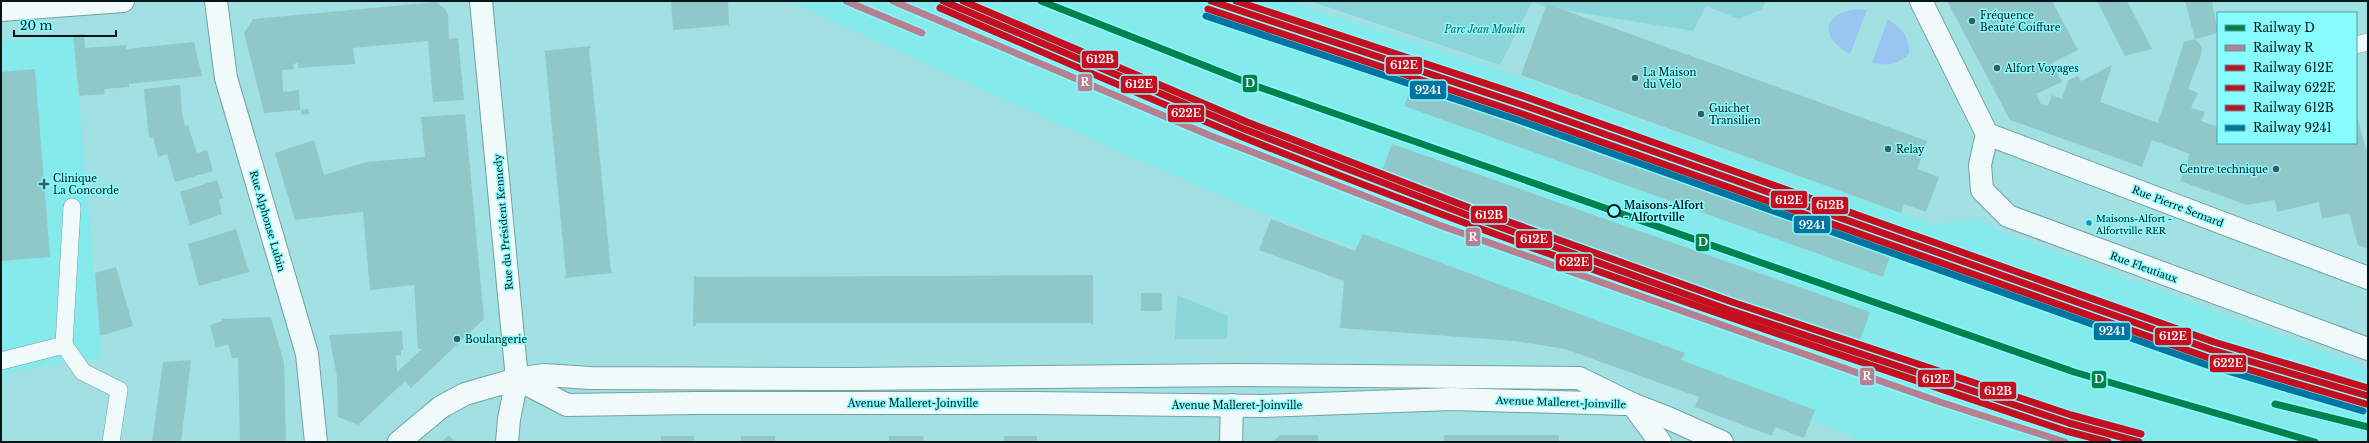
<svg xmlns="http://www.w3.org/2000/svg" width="2369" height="443" font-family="'Libre Baskerville',serif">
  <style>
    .built { fill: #85eaec }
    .green { fill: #89d5d7 }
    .water { fill: #98c6f0 }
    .building { fill: #90c7c9 }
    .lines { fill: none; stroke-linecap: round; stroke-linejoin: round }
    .lane-casing { stroke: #72a1a2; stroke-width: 18 }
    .street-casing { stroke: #72a1a2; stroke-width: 24 }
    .secondary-casing { stroke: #72a1a2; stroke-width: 24 }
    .lane { stroke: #f1fafb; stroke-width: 17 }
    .street { stroke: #f1fafb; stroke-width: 22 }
    .secondary { stroke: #f1fafb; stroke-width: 22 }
    .rail-1-casing { stroke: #87fbfe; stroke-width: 10 }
    .rail-2-casing { stroke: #87fbfe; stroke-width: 10 }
    .rail-3-casing { stroke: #87fbfe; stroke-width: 10 }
    .rail-4-casing { stroke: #87fbfe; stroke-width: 10 }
    .rail-5-casing { stroke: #87fbfe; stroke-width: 10 }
    .rail-6-casing { stroke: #87fbfe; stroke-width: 10 }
    .rail-1 { stroke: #00824e; stroke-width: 7 }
    .rail-2 { stroke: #b68091; stroke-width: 7 }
    .rail-3 { stroke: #c50e1f; stroke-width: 7 }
    .rail-4 { stroke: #c50e1f; stroke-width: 7 }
    .rail-5 { stroke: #c50e1f; stroke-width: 7 }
    .rail-6 { stroke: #0075a1; stroke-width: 7 }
    .poi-dot { fill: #395c5d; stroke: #87fbfe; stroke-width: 1.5 }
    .stop-dot { fill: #87fbfe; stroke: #001515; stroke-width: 2 }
    .bus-dot { fill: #009abc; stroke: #87fbfe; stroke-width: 1.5 }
    .labels { text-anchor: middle; stroke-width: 3; stroke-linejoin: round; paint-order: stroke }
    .bus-label { font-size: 9px; fill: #001515; stroke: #87fbfe; text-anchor: start }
    .poi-label { font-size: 10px; fill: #001515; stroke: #87fbfe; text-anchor: start }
    .park-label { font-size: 10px; font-style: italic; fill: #245d5e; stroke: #87fbfe }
    .stop-label { font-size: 10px; font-weight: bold; fill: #001515; stroke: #87fbfe; text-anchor: start }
    .street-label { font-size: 10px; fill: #001515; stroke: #87fbfe }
    .line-badge { stroke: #87fbfe; stroke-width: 1.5 }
    .badge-label { font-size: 11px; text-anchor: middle; font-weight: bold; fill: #fff }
  </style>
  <rect width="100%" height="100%" fill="#a2e1e3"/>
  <g class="built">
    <polygon points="789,1 1288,1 1517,76 1932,224 1979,219 2001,232 2368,368 2368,442 1852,442 1853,436 1274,217 1133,158"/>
    <polygon points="73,35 102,359 67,361 1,375 1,41"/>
  </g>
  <g class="green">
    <polygon points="1310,1 1766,1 1762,9 1739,19 1706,6 1693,31 1546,7 1532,2 1500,65"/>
    <polygon points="1177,295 1228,316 1227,339 1175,339"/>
  </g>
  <g class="water">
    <path d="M1855,9L1867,10L1850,54C1820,38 1821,15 1855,9Z"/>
    <path d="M1888,19C1903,30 1909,35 1909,54C1897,65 1887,66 1872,63Z"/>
  </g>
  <g class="building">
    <polygon points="671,1 728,1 729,25 673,30"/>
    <polygon points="1947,1 2052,1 2078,50 2052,63 2062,82 2036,94 2041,104 2048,106 2052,95 2062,99 2068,80 2078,76 2081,81 2112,65 2100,102 2158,123 2184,42 2195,39 2202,47 2201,55 2188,89 2198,93 2191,108 2205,112 2201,121 2218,127 2218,143 2356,143 2356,113 2368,156 2368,249 2358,245 2349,213 2322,219 2319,202 2277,212 2275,200 2247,205 2180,181 2190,154 2152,140 2142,167 2010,120"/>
    <polygon points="2097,1 2127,1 2152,49 2125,56"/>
    <polygon points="2185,1 2212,1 2218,33 2195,39"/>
    <polygon points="436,2 445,9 448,15 449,39 458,38 464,100 433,102 428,41 353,48 355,64 298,68 298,63 293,64 294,69 282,70 283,92 299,90 300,110 264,113 244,33 253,19"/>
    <polygon points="1547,4 1927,141 1917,169 1939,177 1926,212 1904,204 1901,213 1521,75"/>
    <polygon points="84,34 85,48 126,45 126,49 194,42 202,76 129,84 129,87 104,89 105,94 79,96 73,35"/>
    <polygon points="591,46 591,48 589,49 611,271 613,273 564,278 566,275 551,118 545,53 543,51"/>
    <polygon points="35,69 50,257 1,261 1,72"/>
    <polygon points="1414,80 1650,160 1893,248 1883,277 1404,106"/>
    <polygon points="180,85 182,114 185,126 188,125 197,153 207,150 213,171 175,182 167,154 158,157 153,137 149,138 144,89"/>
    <polygon points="308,109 309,114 302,115 301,110"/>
    <polygon points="465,114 484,319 411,388 405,381 358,425 338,417 337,377 329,335 402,331 403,350 401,350 401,356 396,355 397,372 422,349 418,349 414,285 370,290 363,212 295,220 275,153 314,140 324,175 366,162 425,157 421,117"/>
    <polygon points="1392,144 1870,312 1859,343 1601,253 1382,171"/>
    <polygon points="217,180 223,198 219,200 222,214 190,225 180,192"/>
    <polygon points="1271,219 1355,251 1363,234 1685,353 1681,360 1815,410 1804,438 1775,427 1772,436 1695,407 1699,397 1565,349 1515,341 1340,328 1344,281 1259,250"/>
    <polygon points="236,229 249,272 199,286 188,244"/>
    <polygon points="116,267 133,326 100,336 95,273"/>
    <polygon points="694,275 697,277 1093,275 1093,325 1090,323 696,323 696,326 693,326"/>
    <rect x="1141" y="293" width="21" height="18"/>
    <polygon points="271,317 284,363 286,442 240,442 238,358 232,358 228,344 216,348 210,325 222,321 222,319"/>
    <polygon points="191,360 181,442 152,442 163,362"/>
    <polygon points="449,435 455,442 441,442"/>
    <polygon points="1280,435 1318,435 1318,442 1273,442"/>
    <rect x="1444" y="435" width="115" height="7"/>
    <rect x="661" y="436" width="33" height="6"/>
    <rect x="741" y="436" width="34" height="6"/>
    <polygon points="889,436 923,436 924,442 889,442"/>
    <rect x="1004" y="436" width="33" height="6"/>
  </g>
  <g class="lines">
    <g class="lane-casing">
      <g id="lane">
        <polyline points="2356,45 2368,42"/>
        <polyline points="64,345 83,372 119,390 111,442"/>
        <polyline points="1,361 64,345 72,207"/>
      </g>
    </g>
    <g class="street-casing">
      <g id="street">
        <polyline points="216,1 226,78 307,354 316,442"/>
        <polyline points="481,1 517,379 509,419 507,442"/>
        <polyline points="1921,1 1987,134"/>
        <polyline points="1,10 123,1"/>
        <polyline points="1987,134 1980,165 1982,190 2008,216 2368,349"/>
        <polyline points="1987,134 2368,278"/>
        <polyline points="1231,442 1232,405"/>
      </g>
    </g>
    <g class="secondary-casing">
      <g id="secondary">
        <polyline points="517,379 567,405 695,403 1035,403 1263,406 1452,399 1625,404"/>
        <polyline points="1632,404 1660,442"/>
        <polyline points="399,442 441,407 465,394 517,379 544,375 590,378 852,379 1236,375 1579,378 1632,404 1668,418 1722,442"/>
      </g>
    </g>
    <use href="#lane" class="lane"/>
    <use href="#street" class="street"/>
    <use href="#secondary" class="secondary"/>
    <g class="rail-1-casing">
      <g id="rail-1">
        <polyline points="1041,1 1256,86 2074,372 2315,442"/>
        <polyline points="2275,404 2368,427"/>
      </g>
    </g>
    <g class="rail-2-casing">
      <g id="rail-2">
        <polyline points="846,1 922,33"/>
        <polyline points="893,1 1211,136 1439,225 1940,402 2065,442"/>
      </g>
    </g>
    <g class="rail-3-casing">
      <g id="rail-3">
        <polyline points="943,1 1244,129 1467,215 1729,310 2069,423 2139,442"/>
        <polyline points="1211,1 1523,105 2212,350 2368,396"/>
      </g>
    </g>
    <g class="rail-4-casing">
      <g id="rail-4">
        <path d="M940,8C1040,51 1140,95 1240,136C1511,246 1789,338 2066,431L2108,442"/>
        <polyline points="1208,9 1520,113 2209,358 2366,404"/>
      </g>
    </g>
    <g class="rail-5-casing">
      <g id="rail-5">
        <polyline points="963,1 1247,122 1470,208 1732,302 2071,415 2141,434"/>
        <polyline points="1236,1 1526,97 2214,342 2368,388"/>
      </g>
    </g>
    <g class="rail-6-casing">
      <polyline id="rail-6" points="1206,16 1518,120 2207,365 2363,411"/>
    </g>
    <use href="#rail-1" class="rail-1"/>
    <use href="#rail-2" class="rail-2"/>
    <use href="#rail-3" class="rail-3"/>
    <use href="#rail-4" class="rail-4"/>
    <use href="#rail-5" class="rail-5"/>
    <use href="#rail-6" class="rail-6"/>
  </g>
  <g class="poi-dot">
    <circle cx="1972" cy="21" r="4"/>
    <circle cx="1997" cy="68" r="4"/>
    <circle cx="1635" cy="78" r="4"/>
    <circle cx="1701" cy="114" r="4"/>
    <circle cx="1888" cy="149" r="4"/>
    <circle cx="2276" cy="169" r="4"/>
    <path d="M42 178h4v4h4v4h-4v4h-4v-4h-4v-4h4z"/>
    <circle cx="457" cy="339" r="4"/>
  </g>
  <circle class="stop-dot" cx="1614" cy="211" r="6"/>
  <circle class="bus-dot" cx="2089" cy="223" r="3.5"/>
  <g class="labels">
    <g class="bus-label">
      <text x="2096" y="222">Maisons-Alfort -<tspan x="2096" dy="12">Alfortville RER</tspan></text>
    </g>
    <g class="poi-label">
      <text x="1980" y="19">Fréquence<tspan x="1980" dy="12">Beauté Coiffure</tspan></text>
      <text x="2005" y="72">Alfort Voyages</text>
      <text x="1643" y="76">La Maison<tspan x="1643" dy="12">du Vélo</tspan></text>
      <text x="1709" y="112">Guichet<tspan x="1709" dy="12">Transilien</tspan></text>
      <text x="1896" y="153">Relay</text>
      <text x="2268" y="173" text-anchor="end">Centre technique</text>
      <text x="53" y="182">Clinique<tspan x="53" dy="12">La Concorde</tspan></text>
      <text x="465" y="343">Boulangerie</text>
    </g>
    <g class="park-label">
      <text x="1485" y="33">Parc Jean Moulin</text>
    </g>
    <g class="stop-label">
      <text x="1624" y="209">Maisons-Alfort<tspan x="1624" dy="12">- Alfortville</tspan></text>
    </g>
    <g class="street-label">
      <text transform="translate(2178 206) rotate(21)" y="4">Rue Pierre Semard</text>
      <text transform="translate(268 221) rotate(74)" y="4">Rue Alphonse Lubin</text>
      <text transform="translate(503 222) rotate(-95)" y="4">Rue du Président Kennedy</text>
      <text transform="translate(2144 267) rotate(20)" y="4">Rue Fleutiaux</text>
      <text transform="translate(1561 402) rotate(2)" y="4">Avenue Malleret-Joinville</text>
      <text x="913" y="407">Avenue Malleret-Joinville</text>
      <text x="1237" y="409">Avenue Malleret-Joinville</text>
    </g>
  </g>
  <g class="line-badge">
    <rect x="1081" y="50" width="38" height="19" rx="4" fill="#c50e1f"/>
    <rect x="1385" y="56" width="38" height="19" rx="4" fill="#c50e1f"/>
    <rect x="1077" y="73" width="16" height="19" rx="4" fill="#b68091"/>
    <rect x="1242" y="74" width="16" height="19" rx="4" fill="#00824e"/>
    <rect x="1120" y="75" width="38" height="19" rx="4" fill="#c50e1f"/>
    <rect x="1409" y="80" width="38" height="20" rx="4" fill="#0075a1"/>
    <rect x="1167" y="104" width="38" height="19" rx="4" fill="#c50e1f"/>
    <rect x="1770" y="190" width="38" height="19" rx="4" fill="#c50e1f"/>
    <rect x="1811" y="196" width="38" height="19" rx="4" fill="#c50e1f"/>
    <rect x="1470" y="205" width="38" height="19" rx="4" fill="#c50e1f"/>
    <rect x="1793" y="215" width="38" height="19" rx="4" fill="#0075a1"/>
    <rect x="1465" y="227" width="16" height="20" rx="4" fill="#b68091"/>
    <rect x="1515" y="230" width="38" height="19" rx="4" fill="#c50e1f"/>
    <rect x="1695" y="233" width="15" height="19" rx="4" fill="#00824e"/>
    <rect x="1555" y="253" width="38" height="19" rx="4" fill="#c50e1f"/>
    <rect x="2093" y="322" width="38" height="19" rx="4" fill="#0075a1"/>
    <rect x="2154" y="327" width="38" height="19" rx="4" fill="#c50e1f"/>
    <rect x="2209" y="354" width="38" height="19" rx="4" fill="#c50e1f"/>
    <rect x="1859" y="367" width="16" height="19" rx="4" fill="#b68091"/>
    <rect x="1917" y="369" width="38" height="19" rx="4" fill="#c50e1f"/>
    <rect x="2091" y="370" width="16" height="19" rx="4" fill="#00824e"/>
    <rect x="1979" y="381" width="38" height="19" rx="4" fill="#c50e1f"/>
  </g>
  <g class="badge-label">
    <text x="1100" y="63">612B</text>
    <text x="1404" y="69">612E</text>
    <text x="1085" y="86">R</text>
    <text x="1250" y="87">D</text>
    <text x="1139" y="88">612E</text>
    <text x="1428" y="94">9241</text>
    <text x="1186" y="117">622E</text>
    <text x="1789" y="204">612E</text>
    <text x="1830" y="209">612B</text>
    <text x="1489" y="219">612B</text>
    <text x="1812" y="229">9241</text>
    <text x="1473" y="241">R</text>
    <text x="1534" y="243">612E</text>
    <text x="1703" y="246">D</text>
    <text x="1574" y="266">622E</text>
    <text x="2112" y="335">9241</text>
    <text x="2173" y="340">612E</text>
    <text x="2228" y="367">622E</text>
    <text x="1867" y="380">R</text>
    <text x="1936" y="383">612E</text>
    <text x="2099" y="383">D</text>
    <text x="1998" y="395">612B</text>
  </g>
  <rect width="2369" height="443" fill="none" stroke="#001515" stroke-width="4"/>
  <rect x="2217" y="12" width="140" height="132" fill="#87fbfe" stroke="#519fa1"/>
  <rect x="2225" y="25" width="20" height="6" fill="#00824e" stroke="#519fa1"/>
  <text x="2253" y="32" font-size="12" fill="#001515">Railway D</text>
  <rect x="2225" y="45" width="20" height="6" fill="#b68091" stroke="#519fa1"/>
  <text x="2253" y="52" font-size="12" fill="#001515">Railway R</text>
  <rect x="2225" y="65" width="20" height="6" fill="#c50e1f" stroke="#519fa1"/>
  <text x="2253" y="72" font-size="12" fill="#001515">Railway 612E</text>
  <rect x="2225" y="85" width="20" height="6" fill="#c50e1f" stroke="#519fa1"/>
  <text x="2253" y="92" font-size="12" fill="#001515">Railway 622E</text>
  <rect x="2225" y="105" width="20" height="6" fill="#c50e1f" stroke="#519fa1"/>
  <text x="2253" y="112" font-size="12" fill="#001515">Railway 612B</text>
  <rect x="2225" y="125" width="20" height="6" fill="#0075a1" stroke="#519fa1"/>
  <text x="2253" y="132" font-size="12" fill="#001515">Railway 9241</text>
  <path d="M14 30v6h102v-6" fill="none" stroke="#001515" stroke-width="2"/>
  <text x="20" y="30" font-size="12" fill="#001515" stroke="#87fbfe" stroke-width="3" paint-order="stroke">20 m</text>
</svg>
